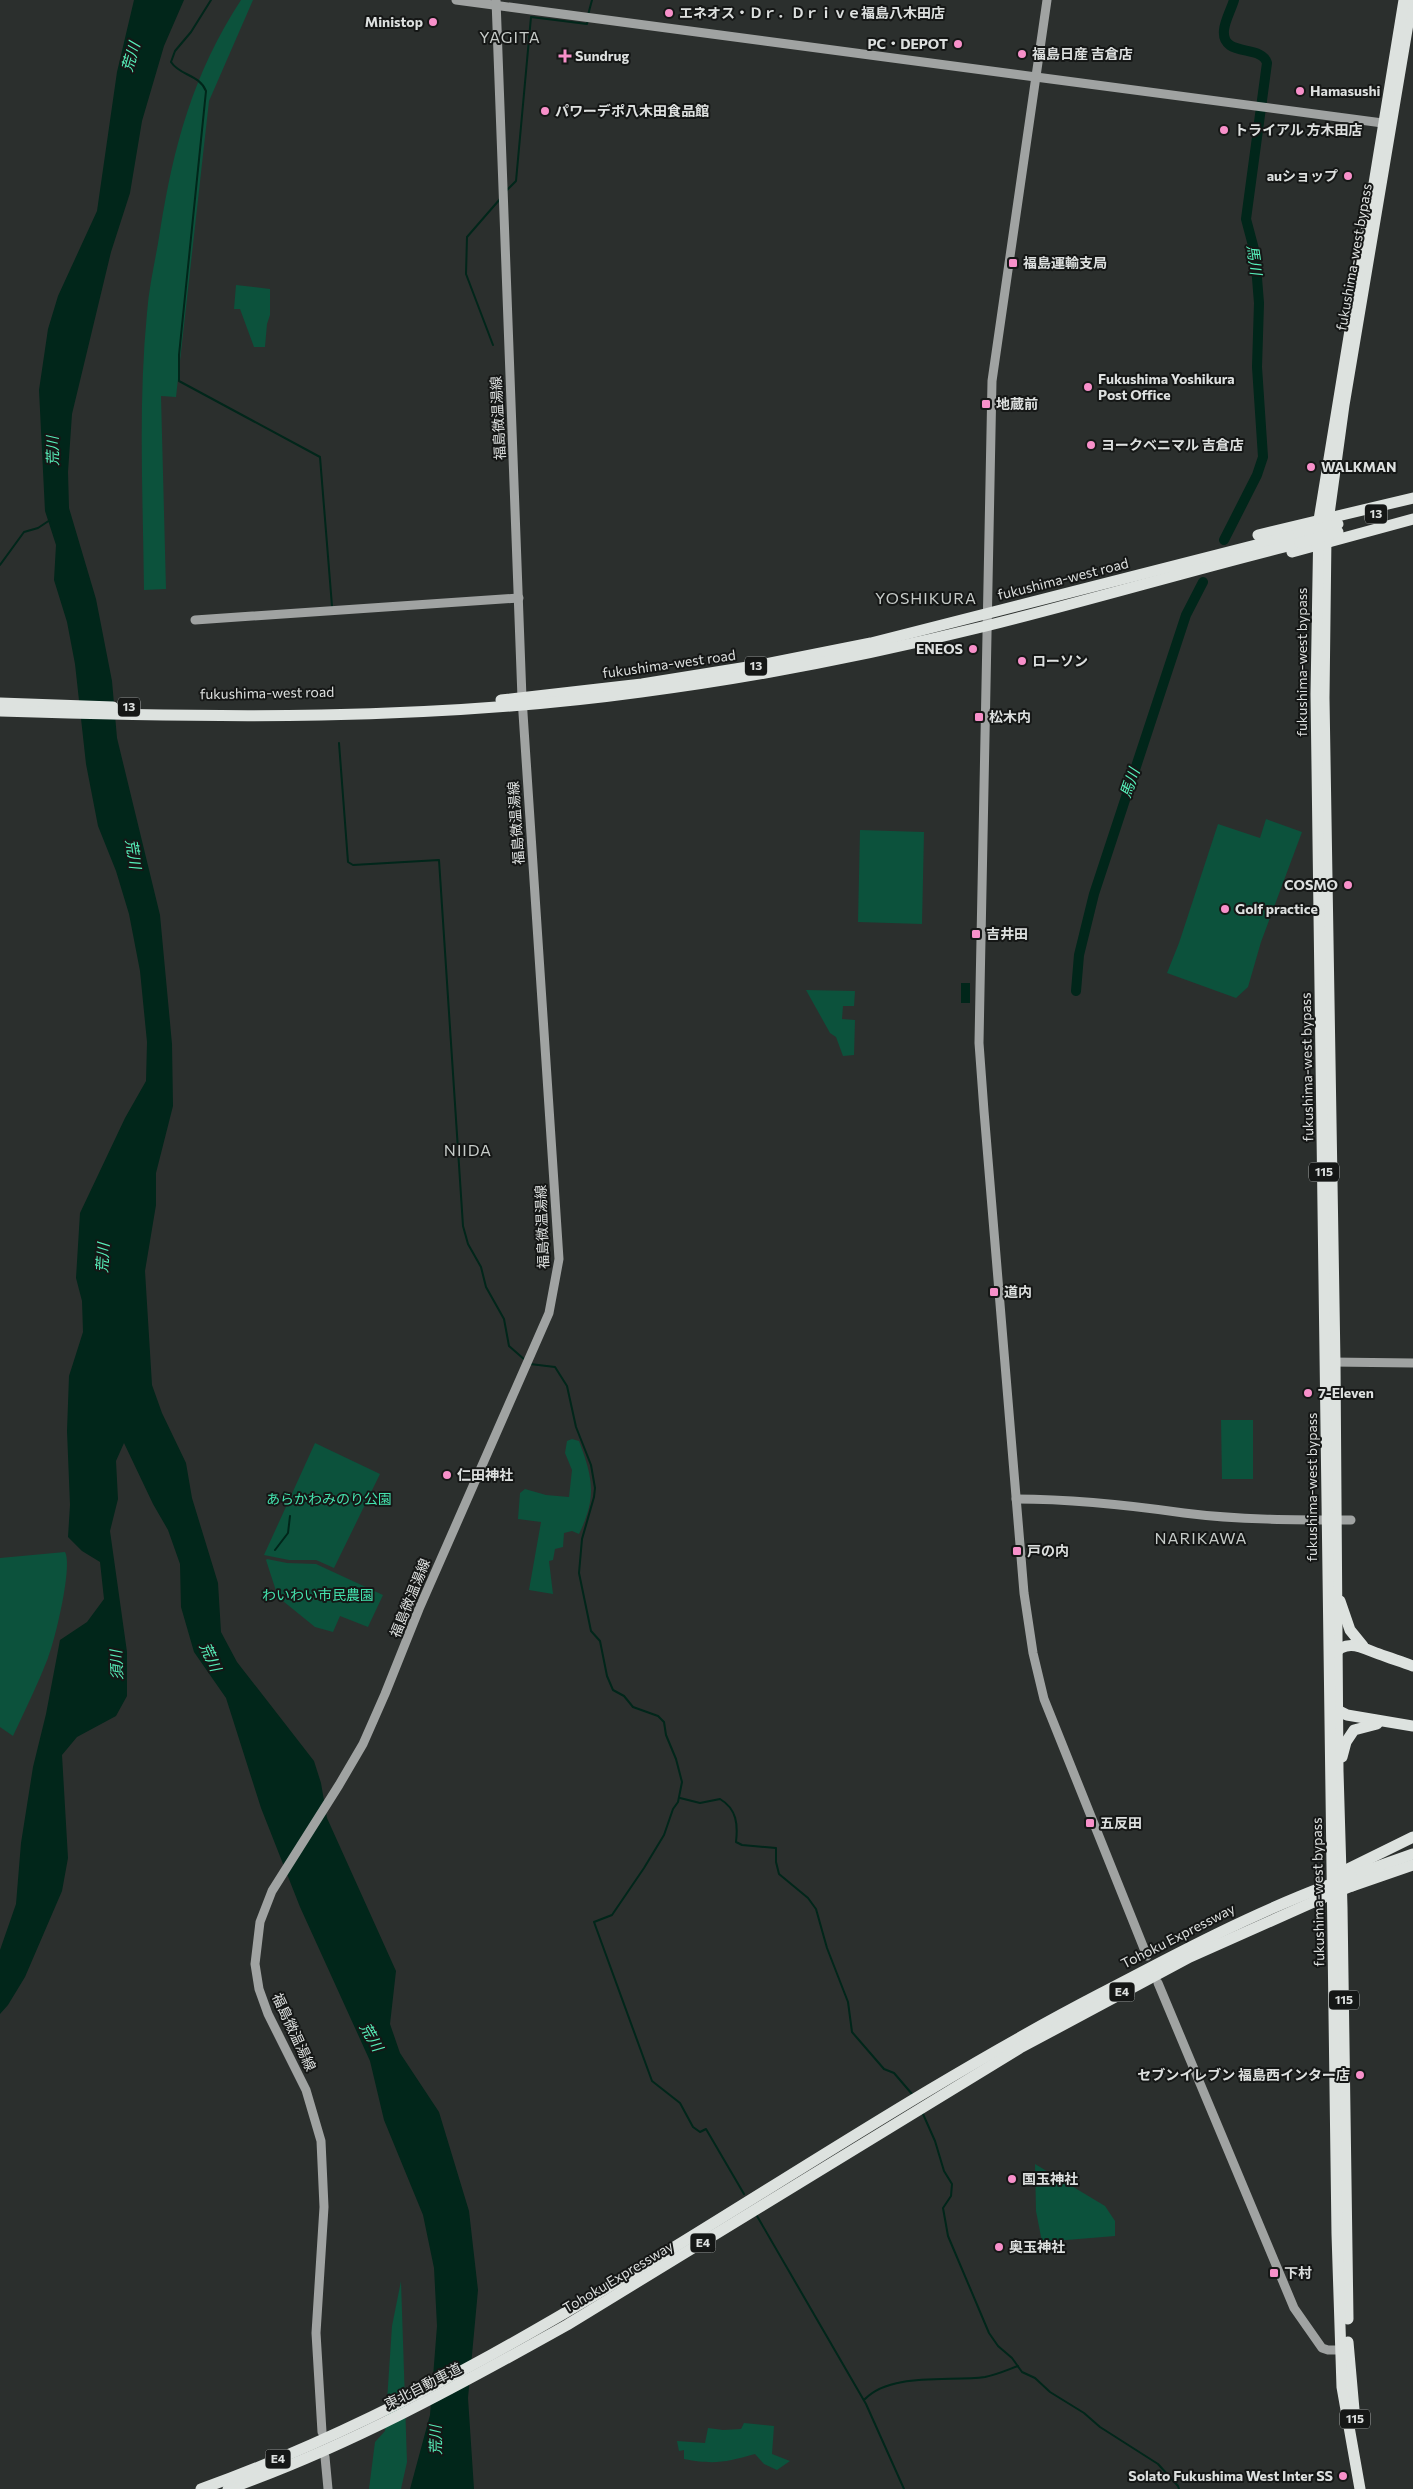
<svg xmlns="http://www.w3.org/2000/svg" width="1413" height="2489" font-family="Commissioner,'Noto Sans JP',sans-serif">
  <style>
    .green { fill: #0c523c }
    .water { fill: #01261a }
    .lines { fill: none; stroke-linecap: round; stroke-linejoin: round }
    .stream { stroke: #01261a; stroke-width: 2 }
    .river { stroke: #01261a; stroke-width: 10 }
    .secondary { stroke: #a0a3a2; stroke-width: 9 }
    .highway { stroke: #dde2df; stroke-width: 11 }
    .highway-bridge { stroke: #dde2df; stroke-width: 11 }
    .poi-dot { fill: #f890ca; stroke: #151716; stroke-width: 2 }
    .labels { text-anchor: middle; stroke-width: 4; stroke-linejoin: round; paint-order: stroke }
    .shield { fill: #151716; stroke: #a1a4a3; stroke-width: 1 }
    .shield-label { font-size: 12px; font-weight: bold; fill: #dde0df }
    .poi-label { font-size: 14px; font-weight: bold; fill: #dde0df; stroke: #151716; text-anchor: start }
    .street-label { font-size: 14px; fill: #dde0df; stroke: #151716 }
    .park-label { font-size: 14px; fill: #44e2ad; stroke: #151716 }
    .water-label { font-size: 15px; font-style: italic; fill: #57f1bb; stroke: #151716 }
    .quarter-label { font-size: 16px; letter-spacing: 1px; fill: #c6cbc8; stroke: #151716 }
  </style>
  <rect width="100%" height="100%" fill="#2b2f2d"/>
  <g class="green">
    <path d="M241,0H253L209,101L176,397L161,396L166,589L144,590C143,498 138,405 147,313C149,285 156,258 160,231C174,144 193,74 241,0Z"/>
    <polygon points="236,285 270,289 270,315 267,324 265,347 254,347 240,309 234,309"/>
    <polygon points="1266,819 1302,832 1261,942 1248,987 1236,998 1167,973 1179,943 1218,824 1260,838"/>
    <polygon points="860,830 924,832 922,924 858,922"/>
    <polygon points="806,990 855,991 854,1006 843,1006 842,1019 855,1020 854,1055 843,1056 836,1037 830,1033"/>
    <polygon points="1221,1420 1253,1420 1253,1479 1222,1479"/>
    <path d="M572,1439L579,1441C593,1478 597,1497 579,1534L572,1531L564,1533L563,1547L555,1549L553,1560L549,1561L553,1594L529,1590L541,1522L518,1519L520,1493L525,1489L546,1495L569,1497L572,1470L565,1453L567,1441Z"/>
    <polygon points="315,1443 380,1474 334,1568 316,1560 289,1560 264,1555"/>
    <path d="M65,1552C73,1566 55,1641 48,1658C38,1684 25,1710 13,1736L0,1727V1558Z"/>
    <polygon points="267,1559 287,1563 316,1564 383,1595 368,1627 340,1616 333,1632 315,1627 278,1597 266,1560"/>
    <polygon points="1035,2164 1105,2206 1115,2221 1115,2236 1042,2242 1036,2211"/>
    <polygon points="401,2281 407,2462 401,2489 369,2489 375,2442 385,2431 392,2326"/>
    <path d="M744,2423L774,2426L772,2454L790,2461L777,2470L764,2464L755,2454C726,2462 715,2465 684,2459V2450L679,2451L677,2441L705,2443L708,2428L723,2430L741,2429Z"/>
  </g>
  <g class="water">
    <polygon points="134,0 184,0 164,46 142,121 130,193 111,252 72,414 68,472 69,508 96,599 112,681 117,738 160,915 172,1044 173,1106 156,1173 156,1205 145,1271 152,1385 162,1413 186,1463 192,1498 218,1583 221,1632 237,1662 314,1761 321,1783 327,1818 396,1971 390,2024 400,2053 439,2112 469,2211 478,2290 468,2398 474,2489 410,2489 430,2415 437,2326 434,2268 423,2215 384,2120 370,2061 300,1907 261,1808 226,1698 194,1652 181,1607 180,1564 168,1530 153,1504 124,1443 116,1461 118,1499 110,1531 127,1652 127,1696 116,1716 77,1737 62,1755 68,1858 62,1891 25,1977 8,2005 0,2014 0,1950 16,1904 21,1843 33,1767 46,1714 60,1640 87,1622 104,1599 100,1562 82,1551 68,1537 70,1505 67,1431 69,1376 83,1332 82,1301 76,1278 80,1213 125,1118 146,1081 147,1042 140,971 129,914 116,871 98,826 86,764 75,664 67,622 54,580 56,545 45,511 39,390 48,329 58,296 97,211 117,72"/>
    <rect x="961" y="983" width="9" height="20"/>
  </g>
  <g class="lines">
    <g class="stream">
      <path d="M211,0L191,32L175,51L171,62C180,76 199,74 206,91L179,355V381L320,457L332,606"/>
      <polyline points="588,15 592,0"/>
      <polyline points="506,191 516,181 531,17 587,24 588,19"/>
      <polyline points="493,345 466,274 467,237 500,199"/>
      <polyline points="0,565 24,532 38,528 50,520"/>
      <polyline points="339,743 348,862 353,865 439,860 463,1226 468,1244 481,1267 486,1287 504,1319 509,1346 525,1360"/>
      <polyline points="530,1364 555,1367 567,1386 576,1427 591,1465 595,1488 594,1497 582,1539 579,1573 591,1631 600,1641 607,1676 613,1690 624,1696 633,1707 658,1716 664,1722 666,1735 676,1759 682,1782 678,1802 673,1809 664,1835 644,1868 612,1915 594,1922 652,2081 680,2103 693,2127 700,2132 706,2129 744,2194"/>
      <polyline points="275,1550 288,1533 290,1516"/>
      <path d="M680,1798L700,1803L720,1799C737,1809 738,1825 736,1842L742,1845L776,1848V1862L779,1874L808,1898L816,1909L827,1948L848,2002L852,2032L884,2069L894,2073L912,2094"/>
      <polyline points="923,2114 935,2141 944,2171 952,2184 951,2196 943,2208 948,2236 989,2333 998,2346 1012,2358 1022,2372 1035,2378 1050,2392 1084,2413 1100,2427 1158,2464 1178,2486 1179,2489"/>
      <polyline points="757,2216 866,2404 904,2489"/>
      <path d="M865,2399C891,2372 950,2382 985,2377C996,2375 1007,2370 1018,2366"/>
    </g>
    <g class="river">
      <path d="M1224,540L1257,475L1263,457L1257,367L1259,303L1255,253L1246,219L1267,63C1262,44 1221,58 1224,30C1225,20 1231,10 1234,0"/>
      <polyline points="1076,991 1079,955 1094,894 1186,615 1203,582"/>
    </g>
    <g class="secondary">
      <polyline points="456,0 1390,124"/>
      <polyline points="1047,0 992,381 980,990 979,1043 984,1111 1024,1593 1033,1653 1044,1699 1147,1956"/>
      <polyline points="195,620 519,598"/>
      <polyline points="1331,1362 1413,1363"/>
      <path d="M1016,1499C1072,1499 1128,1505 1184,1513C1239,1520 1296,1520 1351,1520"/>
      <polyline points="1158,1983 1294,2308 1322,2348 1328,2350 1345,2350"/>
      <polyline points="322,2432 316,2333 324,2207 321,2141 306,2090 268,2014 259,1989 255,1964 260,1922 272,1891 339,1785 363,1744 385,1694 419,1609 549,1313 559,1259 522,698 496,0"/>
      <polyline points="325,2457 328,2489"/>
    </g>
    <g class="highway">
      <polyline points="1258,535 1413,498"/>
      <polyline points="1292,552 1413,519"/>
      <polyline points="501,700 642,684 760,665 871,643 1299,534"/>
      <polyline points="0,703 113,707"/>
      <path d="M0,711C214,718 429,721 641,692C757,677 873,654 986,626C1091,600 1195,569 1300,543"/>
      <polyline points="1340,1601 1350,1630 1363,1646"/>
      <path d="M1333,1655C1347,1638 1362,1648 1379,1654C1390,1658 1402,1662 1413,1666"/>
      <polyline points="1334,1706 1339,1711 1347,1715 1413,1726"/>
      <polyline points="1342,1757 1346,1742 1354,1730 1377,1724"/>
      <polyline points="1348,1869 1413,1837"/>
      <polyline points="1351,1876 1413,1854"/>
      <polyline points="1352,1886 1413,1865"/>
      <polyline points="1348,2319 1342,1907 1338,1771 1335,1363 1324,698 1326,536 1344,405 1412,0"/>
      <polyline points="1348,2342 1355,2421"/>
      <path d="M201,2489C526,2372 796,2152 1100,1994C1174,1955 1247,1916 1326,1886"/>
      <path d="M228,2489C347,2447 458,2386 567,2325L1020,2048L1190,1957L1327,1896"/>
      <polyline points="1360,2489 1342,2387 1337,2234 1316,694 1319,520 1404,0"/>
    </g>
    <g class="highway-bridge">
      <polyline points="1299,534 1338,524"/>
      <polyline points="1300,543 1338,532"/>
      <polyline points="1326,1886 1351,1876"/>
      <polyline points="1327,1896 1352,1886"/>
    </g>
  </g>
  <g class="poi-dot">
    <circle cx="669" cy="13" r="5"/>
    <circle cx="433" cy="22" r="5"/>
    <circle cx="958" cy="44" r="5"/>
    <circle cx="1022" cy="54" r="5"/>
    <path d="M562.5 48.5h5v5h5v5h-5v5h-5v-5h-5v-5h5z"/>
    <circle cx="1300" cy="91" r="5"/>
    <circle cx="545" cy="111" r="5"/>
    <circle cx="1224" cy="130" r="5"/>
    <circle cx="1348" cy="176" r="5"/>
    <rect x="1008" y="258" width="10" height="10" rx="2.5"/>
    <circle cx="1088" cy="387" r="5"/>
    <rect x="981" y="399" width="10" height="10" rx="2.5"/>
    <circle cx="1091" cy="445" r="5"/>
    <circle cx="1311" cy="467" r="5"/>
    <circle cx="973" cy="649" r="5"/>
    <circle cx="1022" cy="661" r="5"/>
    <rect x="974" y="712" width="10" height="10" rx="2.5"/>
    <circle cx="1348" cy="885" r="5"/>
    <circle cx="1225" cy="909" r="5"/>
    <rect x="971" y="929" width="10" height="10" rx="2.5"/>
    <rect x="989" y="1287" width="10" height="10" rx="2.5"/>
    <circle cx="1308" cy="1393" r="5"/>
    <circle cx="447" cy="1475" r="5"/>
    <rect x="1012" y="1546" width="10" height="10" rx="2.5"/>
    <rect x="1085" y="1818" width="10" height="10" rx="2.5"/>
    <circle cx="1360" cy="2075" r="5"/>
    <circle cx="1012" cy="2179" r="5"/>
    <circle cx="999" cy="2247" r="5"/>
    <rect x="1269" y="2268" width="10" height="10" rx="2.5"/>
    <circle cx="1343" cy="2476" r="5"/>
  </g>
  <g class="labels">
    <g class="shield">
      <rect x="1365" y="504.5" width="22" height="19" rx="4"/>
      <rect x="745" y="656.5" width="22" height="19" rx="4"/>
      <rect x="118" y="697.5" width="22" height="19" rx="4"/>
      <rect x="1309" y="1162.5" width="30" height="19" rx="4"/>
      <rect x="1109.5" y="1982.5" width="25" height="19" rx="4"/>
      <rect x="1329" y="1990.5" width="30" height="19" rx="4"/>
      <rect x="690.5" y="2233.5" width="25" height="19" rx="4"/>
      <rect x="1340" y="2409.5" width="30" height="19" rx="4"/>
      <rect x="265.5" y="2449.5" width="25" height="19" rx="4"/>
    </g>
    <g class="shield-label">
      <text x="1376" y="518">13</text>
      <text x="756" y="670">13</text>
      <text x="129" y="711">13</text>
      <text x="1324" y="1176">115</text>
      <text x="1122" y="1996">E4</text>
      <text x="1344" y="2004">115</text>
      <text x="703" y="2247">E4</text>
      <text x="1355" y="2423">115</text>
      <text x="278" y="2463">E4</text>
    </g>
    <g class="poi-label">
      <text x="679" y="18">エネオス・Ｄｒ．Ｄｒｉｖｅ福島八木田店</text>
      <text x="423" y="27" text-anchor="end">Ministop</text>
      <text x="948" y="49" text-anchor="end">PC・DEPOT</text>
      <text x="1032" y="59">福島日産 吉倉店</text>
      <text x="575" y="61">Sundrug</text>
      <text x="1310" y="96">Hamasushi</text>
      <text x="555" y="116">パワーデポ八木田食品館</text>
      <text x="1234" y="135">トライアル 方木田店</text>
      <text x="1338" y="181" text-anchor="end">auショップ</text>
      <text x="1023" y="268">福島運輸支局</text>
      <text x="1098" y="384">Fukushima Yoshikura<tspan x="1098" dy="16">Post Office</tspan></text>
      <text x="996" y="409">地蔵前</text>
      <text x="1101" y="450">ヨークベニマル 吉倉店</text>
      <text x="1321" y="472">WALKMAN</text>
      <text x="963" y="654" text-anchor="end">ENEOS</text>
      <text x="1032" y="666">ローソン</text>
      <text x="989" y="722">松木内</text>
      <text x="1338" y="890" text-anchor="end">COSMO</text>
      <text x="1235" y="914">Golf practice</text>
      <text x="986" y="939">吉井田</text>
      <text x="1004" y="1297">道内</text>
      <text x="1318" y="1398">7-Eleven</text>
      <text x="457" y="1480">仁田神社</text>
      <text x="1027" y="1556">戸の内</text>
      <text x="1100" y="1828">五反田</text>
      <text x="1350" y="2080" text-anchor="end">セブンイレブン 福島西インター店</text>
      <text x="1022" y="2184">国玉神社</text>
      <text x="1009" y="2252">奥玉神社</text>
      <text x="1284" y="2278">下村</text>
      <text x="1333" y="2481" text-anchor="end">Solato Fukushima West Inter SS</text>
    </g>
    <g class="street-label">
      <text transform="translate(1354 257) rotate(-80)" y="5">fukushima-west bypass</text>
      <text transform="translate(498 418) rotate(-93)" y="5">福島微温湯線</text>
      <text transform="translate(1063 579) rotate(-14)" y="5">fukushima-west road</text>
      <text transform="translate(1302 662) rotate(-90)" y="5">fukushima-west bypass</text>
      <text transform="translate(669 664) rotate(-8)" y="5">fukushima-west road</text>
      <text transform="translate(267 693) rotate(-1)" y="5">fukushima-west road</text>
      <text transform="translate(516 823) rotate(-94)" y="5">福島微温湯線</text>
      <text transform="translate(1307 1067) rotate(-91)" y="5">fukushima-west bypass</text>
      <text transform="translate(542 1227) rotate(-92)" y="5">福島微温湯線</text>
      <text transform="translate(1312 1487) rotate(-90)" y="5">fukushima-west bypass</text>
      <text transform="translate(410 1598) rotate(-68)" y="5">福島微温湯線</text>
      <text transform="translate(1318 1892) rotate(-91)" y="5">fukushima-west bypass</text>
      <text transform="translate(1178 1936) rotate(-27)" y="5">Tohoku Expressway</text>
      <text transform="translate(294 2032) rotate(65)" y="5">福島微温湯線</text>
      <text transform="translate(618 2277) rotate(-31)" y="5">Tohoku Expressway</text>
      <text transform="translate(423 2386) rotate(-27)" y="5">東北自動車道</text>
    </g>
    <g class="park-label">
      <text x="329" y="1504">あらかわみのり公園</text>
      <text x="318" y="1600">わいわい市民農園</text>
    </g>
    <g class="water-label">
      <text transform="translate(131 57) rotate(-74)" y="5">荒川</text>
      <text transform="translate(1254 260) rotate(82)" y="5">馬川</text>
      <text transform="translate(53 451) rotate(-91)" y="5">荒川</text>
      <text transform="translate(1130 783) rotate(-71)" y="5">馬川</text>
      <text transform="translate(133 854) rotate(81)" y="5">荒川</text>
      <text transform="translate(103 1258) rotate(-87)" y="5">荒川</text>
      <text transform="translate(210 1657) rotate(65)" y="5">荒川</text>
      <text transform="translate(117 1665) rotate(-93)" y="5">須川</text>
      <text transform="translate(371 2037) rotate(60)" y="5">荒川</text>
      <text transform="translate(436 2440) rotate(-91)" y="5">荒川</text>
    </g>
    <g class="quarter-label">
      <text x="510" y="43">YAGITA</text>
      <text x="926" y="604">YOSHIKURA</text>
      <text x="468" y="1156">NIIDA</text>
      <text x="1201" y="1544">NARIKAWA</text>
    </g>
  </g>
</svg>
